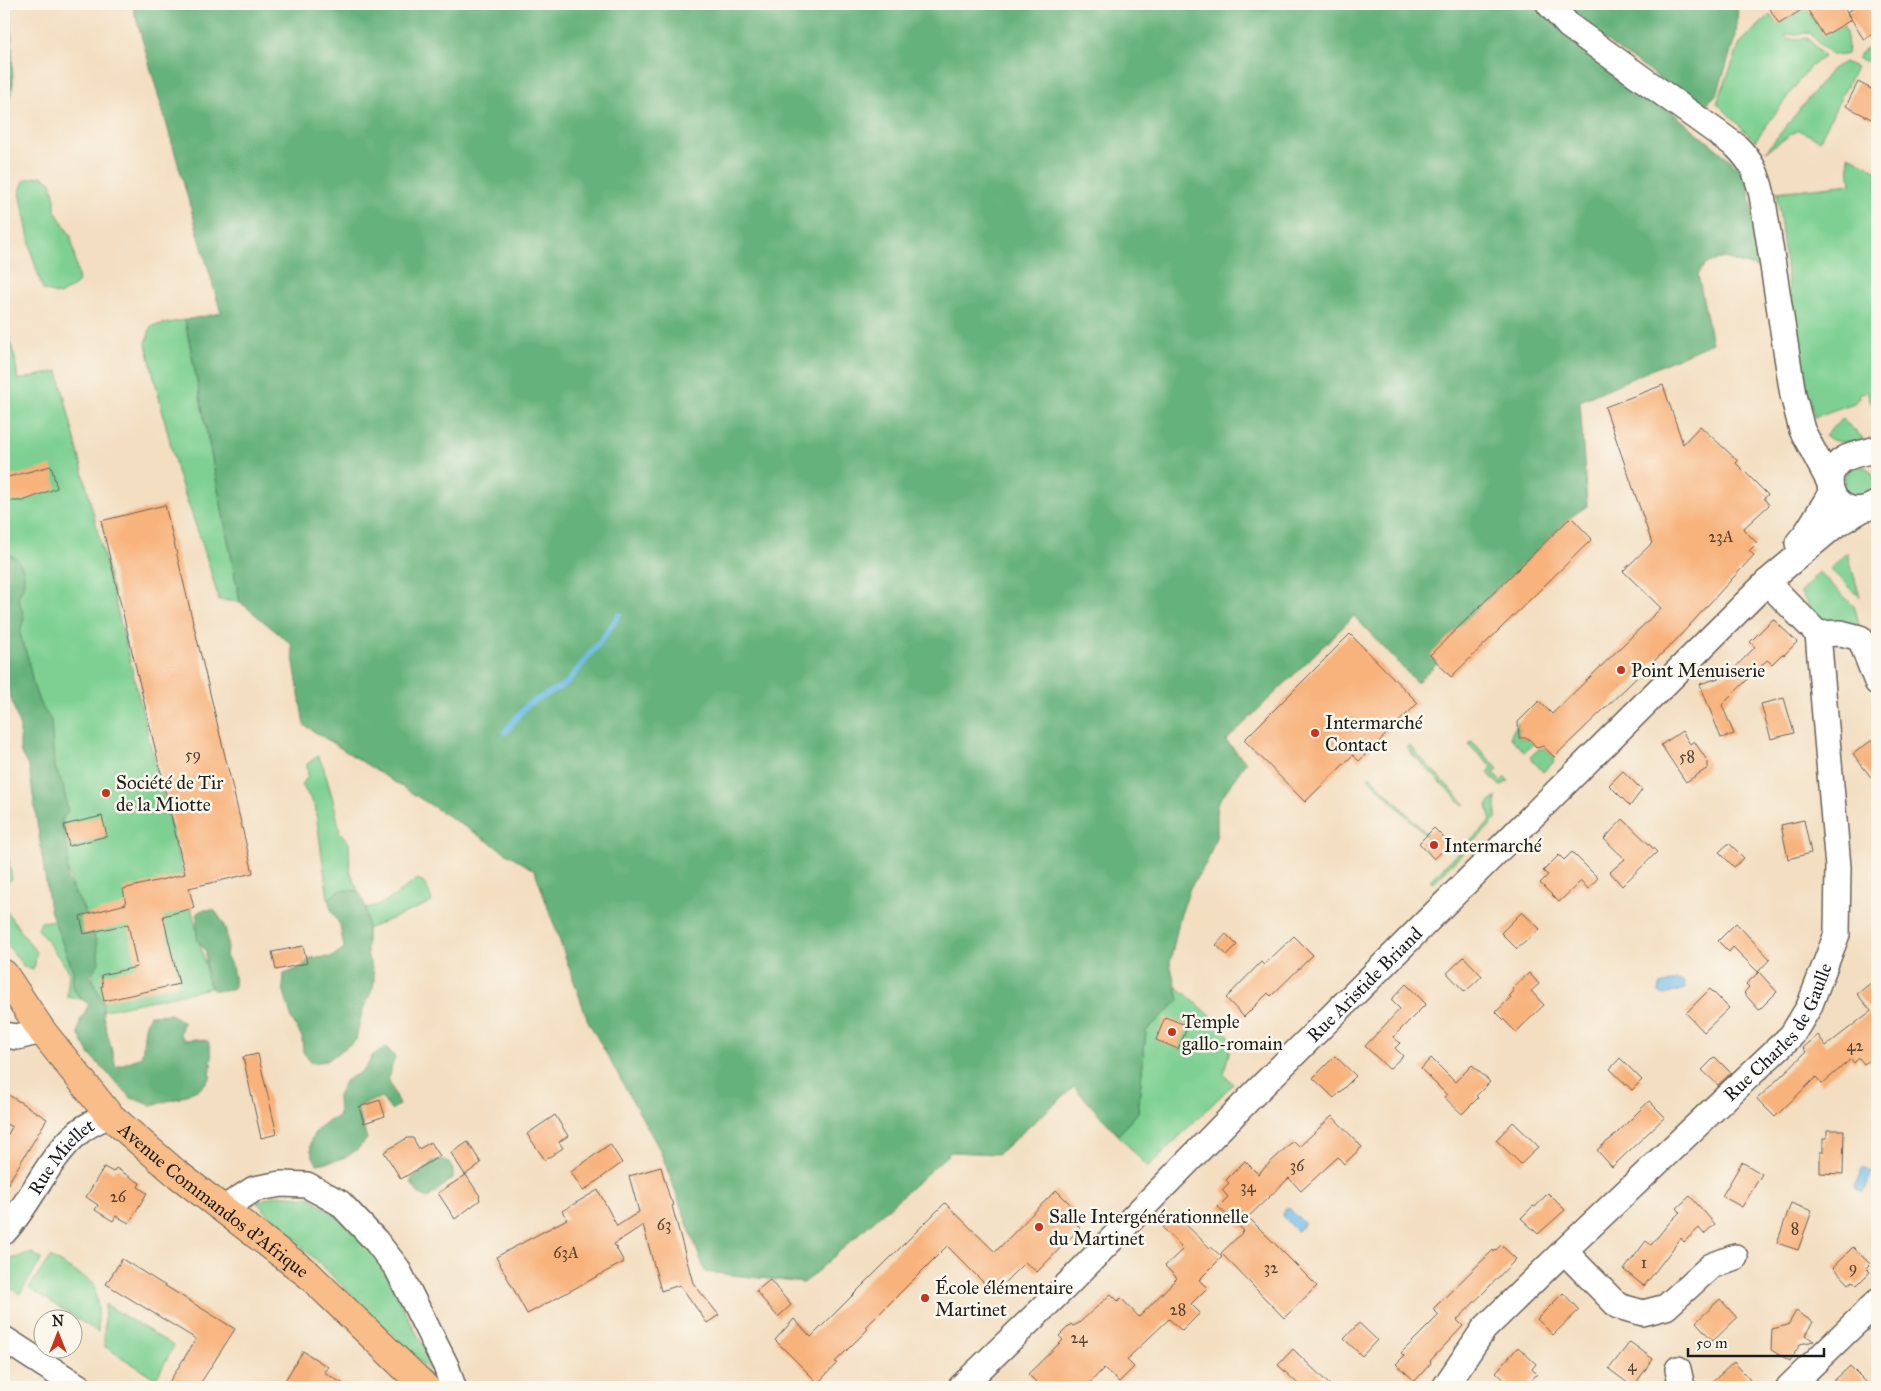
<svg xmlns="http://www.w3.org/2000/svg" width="1881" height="1391" font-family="'IM FELL Great Primer',serif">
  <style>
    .green { fill: #7dd092; stroke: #4c7657 }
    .forest { fill: #66b27c; stroke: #41674c }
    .water { fill: #70bce9; stroke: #466c82 }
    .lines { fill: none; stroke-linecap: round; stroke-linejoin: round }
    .stream { stroke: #70bce9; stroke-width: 5.5 }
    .building { fill: #f8b27b }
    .minor-casing { stroke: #676056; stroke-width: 28 }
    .major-casing { stroke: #676056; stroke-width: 30 }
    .minor { stroke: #fff; stroke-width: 25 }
    .major { stroke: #f8bd88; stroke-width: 28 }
    .poi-dot { fill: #c8321e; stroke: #fbf7ec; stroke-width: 2 }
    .labels { text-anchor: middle; stroke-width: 5; stroke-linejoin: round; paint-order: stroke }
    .number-label { font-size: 16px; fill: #534234 }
    .poi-label { font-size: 19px; fill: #1c1c1c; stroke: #fbf7ec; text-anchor: start }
    .street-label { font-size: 19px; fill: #1c1c1c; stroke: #fbf7ec }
  </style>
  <rect width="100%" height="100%" fill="#fbf7ec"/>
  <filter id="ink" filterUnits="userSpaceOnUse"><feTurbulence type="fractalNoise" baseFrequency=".02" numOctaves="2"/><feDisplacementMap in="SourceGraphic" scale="10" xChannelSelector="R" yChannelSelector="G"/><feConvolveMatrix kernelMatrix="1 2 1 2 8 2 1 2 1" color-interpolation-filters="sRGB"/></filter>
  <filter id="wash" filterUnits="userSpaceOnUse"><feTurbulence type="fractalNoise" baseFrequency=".0096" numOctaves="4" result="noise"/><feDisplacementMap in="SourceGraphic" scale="20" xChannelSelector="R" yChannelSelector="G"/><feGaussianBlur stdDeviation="1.12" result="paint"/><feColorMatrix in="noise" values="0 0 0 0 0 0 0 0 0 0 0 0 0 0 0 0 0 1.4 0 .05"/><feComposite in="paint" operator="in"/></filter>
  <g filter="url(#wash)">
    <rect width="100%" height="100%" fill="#f3dec1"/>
    <g class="green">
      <path d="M1806,7L1824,36L1843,24C1847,34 1849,44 1847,54C1831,60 1819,44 1810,33L1785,35L1788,39L1808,38L1824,57L1810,66L1755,141L1717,103L1740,43L1770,15L1779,24Z"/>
      <polygon points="1877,41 1877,65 1857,58 1864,50"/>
      <polygon points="1844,62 1856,67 1820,140 1798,130 1766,151 1832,69"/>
      <polygon points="1848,155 1877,171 1877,418 1867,391 1859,394 1860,398 1854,403 1814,417 1794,330 1777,192 1851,184"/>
      <polygon points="41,176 51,182 55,200 55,211 71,236 79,282 60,295 43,290 32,255 20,192 24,180"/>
      <polygon points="185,320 240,602 219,600 203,546 178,475 146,344 151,326"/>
      <polygon points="4,323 15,358 18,380 58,371 211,988 101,1011 4,598"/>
      <polygon points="1842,419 1863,438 1857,446 1832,440 1825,435"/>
      <circle cx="1859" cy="482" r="16"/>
      <polygon points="1847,552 1860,597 1830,569"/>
      <polygon points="1819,572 1855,607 1859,626 1818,620 1800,592"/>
      <polygon points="1518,722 1519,738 1535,738 1533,744 1524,752 1510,737"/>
      <polygon points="1472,741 1498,769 1494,774 1501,781 1505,777 1509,781 1500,786 1488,773 1492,767 1469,745"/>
      <polygon points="1409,745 1465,804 1463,805 1406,748"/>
      <polygon points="1545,748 1554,757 1553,763 1543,772 1530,757 1539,749"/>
      <polygon points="318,756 323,766 334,803 340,832 349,843 350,870 358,891 341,890 328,899 315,806 302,785 308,776 307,764"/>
      <polygon points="1370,776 1428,835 1428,838 1368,778"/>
      <polygon points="1496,797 1496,820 1433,883 1430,880 1491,821 1487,805"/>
      <polygon points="8,857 12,879 8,882 4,880 4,858"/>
      <path d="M418,879C428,884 429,892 432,902L367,929L366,908C390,904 398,891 418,879Z"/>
      <polygon points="4,908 36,952 35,964 33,970 24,967 4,940"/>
      <polygon points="54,920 73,971 73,988 81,999 67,997 69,971 38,929 41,922"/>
      <path d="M1175,985C1187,996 1227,1026 1230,1040C1232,1047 1225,1065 1224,1074L1233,1084L1148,1167L1118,1135L1138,1112L1146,1031L1179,1000Z"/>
      <polygon points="278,1195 312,1198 348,1225 375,1253 434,1367 429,1370 256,1202"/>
      <polygon points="32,1253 42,1259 20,1294 4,1284 4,1261"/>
      <polygon points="50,1257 94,1283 98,1307 98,1332 29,1288"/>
      <polygon points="105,1304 174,1346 156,1379 104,1346"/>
    </g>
    <g class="forest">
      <polygon points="4,4 11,21 13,84 9,100 4,104"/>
      <polygon points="132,4 1541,4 1746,173 1764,270 1724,258 1705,264 1698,275 1712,343 1580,401 1587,506 1571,517 1430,655 1437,663 1417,683 1354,616 1226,741 1246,762 1217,804 1217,834 1207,862 1190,888 1180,917 1170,963 1179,1000 1146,1031 1138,1112 1118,1135 1074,1087 998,1154 951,1152 804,1283 705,1272 660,1150 588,1021 535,871 304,725 291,644 240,602 185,320 221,313"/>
      <polygon points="1553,4 1738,4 1736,36 1717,94 1702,108"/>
      <path d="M4,551C26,561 29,578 18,597L24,617L20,634L28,658L33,684L40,704L51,720L54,765L63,785L68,811L62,820L68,852L67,880L82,905L97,943L99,963L90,975L103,1002V1016L116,1067L141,1057C146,1042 141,1028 150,1015L171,1014L183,1022L180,1034L185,1040L197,1039L208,1041L212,1056L210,1078L201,1088L180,1098L151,1105L131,1098L90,1055L78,1034L80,1021L89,1004L81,999L73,988V971L50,910L29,768L20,751V728L4,675Z"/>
      <path d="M341,890L358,891C370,909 367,929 367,950C367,960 375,970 374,981C374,990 366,1001 363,1010C360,1019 358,1030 356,1040L327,1061L312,1063L303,1052L302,1037L292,1020L283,988L284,974L300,968L311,958L332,957L344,948L340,925L331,910L328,899Z"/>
      <path d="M202,910H214C227,925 229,937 226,956C233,967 235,975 234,988L224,991L213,990L206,978V951L197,940V913Z"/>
      <path d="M386,1047L395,1057L388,1078L399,1105L391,1110L381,1097L357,1107L367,1139C351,1158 341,1160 317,1164C301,1140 317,1125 339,1116L338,1096L345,1081L364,1070L373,1055Z"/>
      <polygon points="442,1159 449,1162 453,1170 453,1178 428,1198 418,1193 411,1183 412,1178 426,1169 432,1161"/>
    </g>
    <g class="water">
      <polygon points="1677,980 1684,982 1685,989 1664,995 1660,993 1658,990 1660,985"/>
      <polygon points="1862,1168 1872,1172 1864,1192 1854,1188"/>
      <polygon points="1286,1209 1290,1209 1305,1224 1297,1231 1282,1216 1283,1212"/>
    </g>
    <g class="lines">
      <polyline class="stream" points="505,732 527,705 567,683 603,638 619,615"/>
    </g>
    <g id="blocks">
      <g class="building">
        <polygon points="1767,4 1842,4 1851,20 1824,36 1806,7 1779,24"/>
        <polygon points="1861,4 1877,4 1877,31 1864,40 1847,12"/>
        <polygon points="1858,82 1877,92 1877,108 1871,119 1846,106"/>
        <polygon points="1663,385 1683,444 1700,426 1738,461 1736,463 1768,495 1764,498 1769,505 1743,529 1757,543 1749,551 1754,555 1676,640 1554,757 1543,746 1537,748 1528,738 1519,738 1518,722 1539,701 1552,714 1661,608 1623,571 1652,543 1605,407"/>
        <polygon points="51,466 57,488 23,501 4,501 4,478"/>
        <polygon points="165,505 253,873 189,888 194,908 163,916 179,984 104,1001 101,986 103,986 101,975 137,967 128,924 84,934 80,916 126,904 123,889 185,874 101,521"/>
        <polygon points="1571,517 1592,539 1451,677 1430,655"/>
        <polygon points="1773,619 1797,642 1784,655 1782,654 1772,664 1767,660 1722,705 1734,734 1721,738 1700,684 1728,675 1755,647 1750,642"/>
        <polygon points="1350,634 1418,703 1359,761 1353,755 1305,802 1244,740"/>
        <polygon points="1784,698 1794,733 1771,739 1761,704"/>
        <polygon points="1682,731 1690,744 1694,741 1708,762 1708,768 1686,782 1661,745"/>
        <polygon points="1872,740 1877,747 1877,785 1853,754"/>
        <polygon points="1623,771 1642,790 1630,806 1609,785"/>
        <polygon points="102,816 107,836 69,846 64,825"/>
        <polygon points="1623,819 1657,852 1622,886 1610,872 1625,859 1604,839"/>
        <polygon points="1804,820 1811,853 1788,859 1781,825"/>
        <polygon points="1434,828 1450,844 1434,859 1419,843"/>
        <polygon points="1729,843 1744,858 1734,867 1719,852"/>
        <polygon points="1572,852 1598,878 1588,889 1581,881 1559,902 1540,883 1548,875 1543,871 1559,855 1564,860"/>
        <polygon points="1522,912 1540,929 1517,949 1501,933"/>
        <polygon points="1736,923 1770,959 1758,972 1733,947 1729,952 1718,941"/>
        <polygon points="1226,934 1237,945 1227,955 1216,945"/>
        <polygon points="1294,936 1313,955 1271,996 1268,993 1244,1017 1226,998 1261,962 1264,965"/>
        <polygon points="303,946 307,963 276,970 272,952"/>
        <polygon points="1464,957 1482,976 1465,992 1447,973"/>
        <polygon points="1759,972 1777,992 1759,1010 1744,993 1749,987 1746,984"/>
        <polygon points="1529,973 1539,984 1531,991 1544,1005 1516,1032 1496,1012 1511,997 1509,996 1514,991 1512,989"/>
        <polygon points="1877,978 1877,1054 1864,1064 1859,1058 1854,1063 1851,1059 1822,1084 1816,1077 1775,1117 1757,1099 1806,1052 1803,1048 1818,1035 1826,1046 1871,1011 1857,994"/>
        <polygon points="1406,984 1426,1004 1393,1037 1400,1043 1395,1048 1403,1056 1389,1069 1365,1046 1400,1009 1391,1000"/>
        <polygon points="1710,989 1729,1008 1704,1032 1686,1013"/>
        <polygon points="1165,1017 1188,1026 1178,1049 1156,1040"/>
        <polygon points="258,1054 277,1134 261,1138 243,1057"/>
        <polygon points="1335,1056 1356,1076 1334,1098 1313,1078"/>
        <polygon points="1715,1057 1731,1073 1718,1085 1702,1070"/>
        <polygon points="1431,1058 1455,1082 1472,1065 1490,1082 1476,1096 1478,1098 1462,1114 1444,1097 1447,1095 1421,1069"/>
        <polygon points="1620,1058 1642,1080 1632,1090 1610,1069"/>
        <polygon points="4,1092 47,1119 4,1190 4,1141 12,1127 4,1123"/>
        <polygon points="380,1100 385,1116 364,1123 359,1107"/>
        <polygon points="1649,1101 1665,1117 1612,1167 1597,1150 1614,1136"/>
        <polygon points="555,1115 568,1136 559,1142 563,1148 545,1160 527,1134"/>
        <polygon points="1332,1116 1362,1147 1344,1164 1338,1157 1301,1191 1289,1178 1248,1217 1317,1286 1284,1318 1221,1253 1244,1231 1218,1207 1228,1197 1222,1190 1229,1183 1226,1180 1245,1161 1258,1174 1293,1141 1299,1147"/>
        <polygon points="1513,1122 1539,1147 1521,1164 1496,1140"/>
        <polygon points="1827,1130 1844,1130 1843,1174 1820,1173 1820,1152 1823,1152 1823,1138 1827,1138"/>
        <polygon points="407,1138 413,1138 419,1149 431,1142 440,1156 401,1179 384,1152"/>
        <polygon points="468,1142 481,1163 465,1175 451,1153"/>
        <polygon points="610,1144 622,1163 583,1191 571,1172"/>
        <polygon points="1742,1162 1762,1174 1742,1207 1722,1196"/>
        <polygon points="104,1167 113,1172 116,1168 130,1177 140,1183 138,1187 147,1193 129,1223 116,1216 113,1221 95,1210 98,1205 86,1197"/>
        <polygon points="661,1167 670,1199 674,1205 672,1206 693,1283 719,1315 707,1323 680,1285 661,1291 643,1225 614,1244 624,1262 527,1314 496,1257 567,1219 562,1211 598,1190 617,1226 639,1212 629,1176"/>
        <polygon points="466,1175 480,1196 479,1197 480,1200 455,1219 438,1193"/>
        <polygon points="1056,1190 1076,1210 1069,1217 1080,1228 1037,1272 1025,1262 994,1293 947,1246 866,1327 868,1329 835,1362 837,1363 818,1383 775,1340 794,1319 811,1337 945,1203 995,1252"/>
        <polygon points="1548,1193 1565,1210 1538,1234 1521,1218 1533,1206 1535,1207"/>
        <polygon points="1690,1196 1715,1224 1704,1234 1699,1228 1684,1242 1681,1238 1644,1286 1624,1270 1646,1241 1651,1245 1670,1222 1680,1212 1677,1208"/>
        <polygon points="1791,1203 1812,1211 1798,1250 1777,1243"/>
        <polygon points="1176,1215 1210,1248 1211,1247 1222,1257 1199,1280 1207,1288 1191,1304 1200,1313 1182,1331 1169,1319 1130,1356 1131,1357 1127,1360 1134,1367 1119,1382 1104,1368 1086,1387 1041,1387 1028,1374 1063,1340 1059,1336 1071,1324 1073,1326 1079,1323 1111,1294 1118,1301 1121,1298 1139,1317 1177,1278 1165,1266 1183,1249 1163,1228"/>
        <polygon points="1501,1245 1516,1259 1457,1320 1463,1326 1430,1361 1431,1363 1415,1381 1396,1364 1404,1356 1401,1353 1439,1315 1433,1309 1493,1250 1494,1252"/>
        <polygon points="1853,1247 1870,1264 1866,1268 1870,1272 1857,1285 1853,1281 1849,1284 1833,1267"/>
        <polygon points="122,1259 235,1329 198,1387 166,1387 196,1339 106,1284"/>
        <polygon points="770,1280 791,1305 778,1317 756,1291"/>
        <polygon points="1563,1293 1579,1310 1553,1335 1537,1319"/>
        <polygon points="1720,1299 1737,1318 1713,1341 1696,1322"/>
        <polygon points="1796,1311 1813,1322 1805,1335 1814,1341 1800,1344 1790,1361 1771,1350 1772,1329 1788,1325"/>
        <polygon points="1359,1323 1377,1340 1362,1356 1344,1339"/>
        <polygon points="1630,1342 1653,1359 1633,1387 1609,1369"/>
        <polygon points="1518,1347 1536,1364 1532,1369 1537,1374 1525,1387 1512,1387 1496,1372"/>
        <polygon points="1293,1349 1332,1387 1301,1387 1278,1365"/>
        <polygon points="303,1351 328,1367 324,1372 348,1387 281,1387"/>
        <polygon points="1734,1362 1750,1380 1741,1387 1707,1387"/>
        <polygon points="1850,1366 1871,1387 1827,1387"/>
      </g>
    </g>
  </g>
  <g filter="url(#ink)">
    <use href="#blocks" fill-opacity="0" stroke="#676056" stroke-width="1"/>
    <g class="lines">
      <g class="minor-casing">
        <g id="minor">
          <path d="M1549,4L1569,26L1736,146C1752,162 1757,173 1762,195L1793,395L1802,430L1830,483"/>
          <path d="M1877,448C1866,454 1851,453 1841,461C1813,483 1843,526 1877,503"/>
          <polyline points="1798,543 1807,532 1832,492"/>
          <polyline points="1818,634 1841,633 1860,638 1877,682"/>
          <polyline points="4,1035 17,1037 42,1031"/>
          <polyline points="223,1209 254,1189 281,1184 307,1185 340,1203 376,1241 397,1268 446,1366 453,1387"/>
          <path id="s1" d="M4,1232C32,1202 46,1160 79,1132C87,1125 99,1120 109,1115"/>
          <polyline points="1564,1251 1618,1306 1643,1313 1666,1307 1711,1266 1735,1257"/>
          <polyline points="4,1339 79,1387"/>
          <polyline points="1678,1369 1682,1387"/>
          <path id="s2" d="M961,1387L1064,1288L1250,1098L1767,582L1834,526L1861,510"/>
          <path id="s3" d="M1445,1387L1484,1329L1564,1251L1792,1035L1809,1007L1837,934L1838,867L1818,634L1767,582"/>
          <polyline points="1789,1387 1877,1302"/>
        </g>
      </g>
      <g class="major-casing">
        <g id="major">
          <path id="s4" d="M4,974L42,1031L109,1115L176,1173L309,1275L425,1387"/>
        </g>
      </g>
      <use href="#minor" class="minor"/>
      <use href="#major" class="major"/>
    </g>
  </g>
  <g class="poi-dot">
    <circle cx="1621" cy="670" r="5"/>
    <circle cx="1315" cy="733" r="5"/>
    <circle cx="106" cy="793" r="5"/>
    <circle cx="1434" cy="845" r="5"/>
    <circle cx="1172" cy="1032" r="5"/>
    <circle cx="1039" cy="1227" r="5"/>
    <circle cx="925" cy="1298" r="5"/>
  </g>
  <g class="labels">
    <g class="number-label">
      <text x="1721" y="542">23A</text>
      <text x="193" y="760">59</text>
      <text x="1687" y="762">58</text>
      <text x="1855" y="1051">42</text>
      <text x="1297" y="1171">36</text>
      <text x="1248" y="1192">34</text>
      <text x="118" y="1202">26</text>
      <text x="664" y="1230">63</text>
      <text x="1795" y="1234">8</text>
      <text x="566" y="1258">63A</text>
      <text x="1644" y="1268">1</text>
      <text x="1271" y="1273">32</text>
      <text x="1853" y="1273">9</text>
      <text x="1178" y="1315">28</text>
      <text x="1079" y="1343">24</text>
      <text x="1632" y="1371">4</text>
    </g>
    <g class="poi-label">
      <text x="1631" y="677">Point Menuiserie</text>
      <text x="1325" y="729">Intermarché<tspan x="1325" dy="22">Contact</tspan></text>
      <text x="116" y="789">Société de Tir<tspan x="116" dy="22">de la Miotte</tspan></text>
      <text x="1444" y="852">Intermarché</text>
      <text x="1182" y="1028">Temple<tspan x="1182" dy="22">gallo-romain</tspan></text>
      <text x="1049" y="1223">Salle Intergénérationnelle<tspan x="1049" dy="22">du Martinet</tspan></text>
      <text x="935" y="1294">École élémentaire<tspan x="935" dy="22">Martinet</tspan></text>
    </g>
    <g class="street-label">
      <text dy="7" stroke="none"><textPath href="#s2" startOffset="570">Rue Aristide Briand</textPath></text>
      <text dy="7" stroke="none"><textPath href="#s3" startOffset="490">Rue Charles de Gaulle</textPath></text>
      <text dy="7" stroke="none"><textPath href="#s1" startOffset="95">Rue Miellet</textPath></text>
      <text dy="7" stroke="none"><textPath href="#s4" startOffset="311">Avenue Commandos d'Afrique</textPath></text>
    </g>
  </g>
  <rect width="1881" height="1391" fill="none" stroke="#fbf7ec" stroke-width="20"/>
  <g transform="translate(58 1334)"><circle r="24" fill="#fbf7ec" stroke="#a29f99"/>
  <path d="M0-4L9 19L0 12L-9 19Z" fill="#c8321e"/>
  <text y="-8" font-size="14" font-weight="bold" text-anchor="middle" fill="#1c1c1c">N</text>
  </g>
  <path d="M1688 1348v8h136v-8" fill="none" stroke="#1c1c1c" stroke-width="2.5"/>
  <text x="1696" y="1348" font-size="15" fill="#1c1c1c" stroke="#fbf7ec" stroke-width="4" paint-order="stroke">50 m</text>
</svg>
